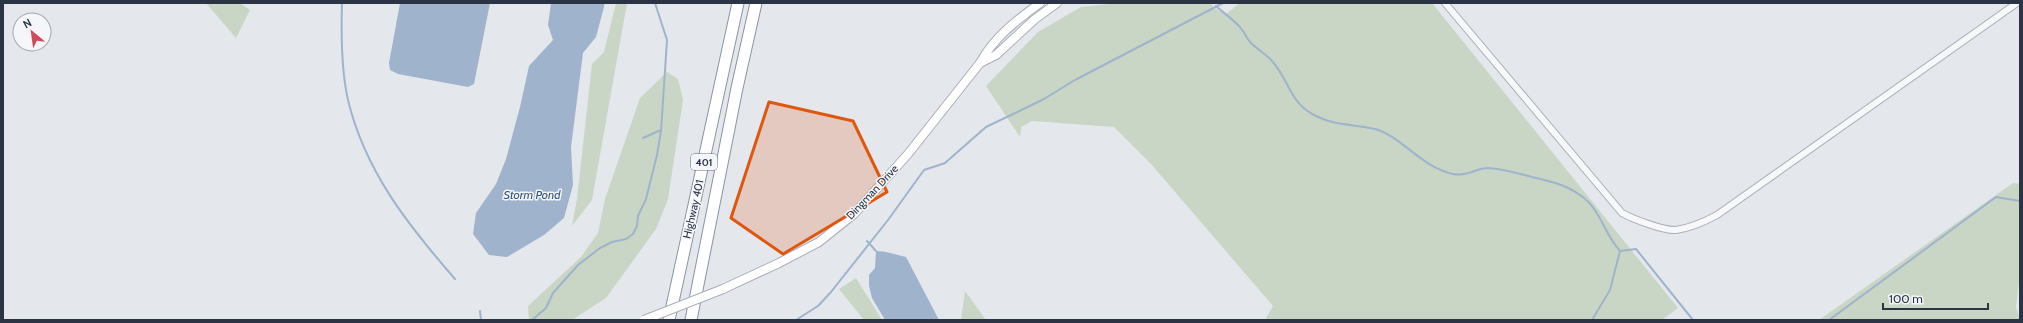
<svg xmlns="http://www.w3.org/2000/svg" width="2023" height="323" font-family="Cabin,sans-serif">
  <style>
    .green { fill: #c9d6c5 }
    .water { fill: #9fb4cc }
    .lines { fill: none; stroke-linecap: round; stroke-linejoin: round }
    .stream { stroke: #9fb4cc; stroke-width: 2 }
    .street-casing { stroke: #a9aeb7; stroke-width: 8 }
    .secondary-casing { stroke: #a9aeb7; stroke-width: 10 }
    .highway-casing { stroke: #8b94a3; stroke-width: 13 }
    .street { stroke: #f7f8fa; stroke-width: 6 }
    .secondary { stroke: #fff; stroke-width: 8 }
    .highway { stroke: #fff; stroke-width: 11 }
    .secondary-bridge-casing { stroke: #a9aeb7; stroke-width: 10; stroke-linecap: butt }
    .secondary-bridge { stroke: #fff; stroke-width: 8 }
    .marked { fill: #df570f; fill-opacity: 0.2; stroke: #df570f; stroke-width: 3; stroke-linejoin: round }
    .labels { text-anchor: middle; stroke-width: 3; stroke-linejoin: round; paint-order: stroke }
    .shield { fill: #f4f6f9; stroke: #676e7b; stroke-width: 1 }
    .shield-label { font-size: 10px; font-weight: bold; fill: #2b3445 }
    .street-label { font-size: 11px; fill: #2b3445; stroke: #f4f6f9 }
    .water-label { font-size: 12px; font-style: italic; fill: #34527a; stroke: #f4f6f9 }
  </style>
  <rect width="100%" height="100%" fill="#e4e7ec"/>
  <g class="green">
    <polygon points="206,3 240,3 250,10 236,38"/>
    <polygon points="616,3 627,3 592,200 572,226 577,199 592,64 604,52"/>
    <polygon points="1119,3 1210,3 1216,9 1226,14 1240,3 1432,3 1678,308 1662,320 1265,320 1273,306 1151,164 1114,127 1032,121 1021,127 1020,137 986,86 1038,32 1081,7"/>
    <polygon points="667,72 678,79 683,100 668,199 656,229 606,298 572,320 529,320 528,306 581,257 598,233 605,199 640,98"/>
    <polygon points="2013,183 2020,184 2020,272 2016,307 2020,320 1819,320"/>
    <polygon points="856,278 882,320 864,320 839,289"/>
    <polygon points="965,291 986,320 961,320"/>
  </g>
  <g class="water">
    <polygon points="400,3 490,3 474,84 468,87 398,74 390,70 389,63"/>
    <polygon points="551,3 605,3 596,37 583,53 571,147 573,185 564,218 544,235 507,257 489,255 473,234 476,213 496,184 506,159 520,107 529,66 553,40 548,25"/>
    <path d="M876,251C887,251 896,255 906,257L939,320H885L872,298L869,286V275L875,268Z"/>
  </g>
  <g class="lines">
    <g class="stream">
      <path d="M342,3C341,35 341,69 348,100C365,171 408,225 455,279"/>
      <path d="M1216,6C1224,13 1232,19 1239,26C1244,31 1247,39 1251,43C1258,50 1266,54 1272,61C1290,81 1289,103 1316,116C1336,126 1355,124 1375,129C1401,136 1421,167 1453,174C1467,177 1476,168 1488,168C1504,169 1517,173 1532,177C1550,181 1564,184 1580,195C1601,209 1604,234 1620,251L1636,249L1693,320"/>
      <polyline points="643,138 661,130"/>
      <polyline points="867,241 876,251"/>
      <polyline points="480,311 481,320"/>
      <polyline points="532,320 546,308 553,293 578,265 600,248 612,242 626,239 633,234 637,226 638,216 646,199 657,155 661,131 667,40 655,3"/>
      <polyline points="796,320 818,306 831,292 888,220 924,170 945,163 986,127 1044,99 1075,80 1223,3"/>
      <polyline points="1592,320 1610,290 1620,251"/>
      <polyline points="1829,320 1996,197 2020,201"/>
    </g>
    <g class="street-casing">
      <path id="street" d="M1445,3L1622,213C1633,219 1664,231 1676,230C1690,228 1704,222 1717,215L2017,3"/>
    </g>
    <g class="secondary-casing">
      <g id="secondary">
        <polyline points="980,63 996,55 1035,19 1057,3"/>
        <path d="M723,289L779,263L819,242L854,214L908,154L980,63C995,36 1016,21 1040,3"/>
      </g>
    </g>
    <g class="highway-casing">
      <g id="highway">
        <polyline points="669,320 738,3"/>
        <polyline points="691,320 737,88 756,3"/>
      </g>
    </g>
    <use href="#street" class="street"/>
    <use href="#secondary" class="secondary"/>
    <use href="#highway" class="highway"/>
    <g class="secondary-bridge-casing">
      <polyline id="secondary-bridge" points="644,320 723,289"/>
    </g>
    <use href="#secondary-bridge" class="secondary-bridge"/>
  </g>
  <path class="marked" d="M769,102L853,121L887,192L783,254L731,218Z"/>
  <g class="labels">
    <rect class="shield" x="691" y="154" width="26" height="16" rx="3"/>
    <g class="shield-label">
      <text x="704" y="166">401</text>
    </g>
    <g class="street-label">
      <text transform="translate(872 192) rotate(-47)" y="4">Dingman Drive</text>
      <text transform="translate(693 209) rotate(-77)" y="4">Highway 401</text>
    </g>
    <g class="water-label">
      <text x="532" y="199">Storm Pond</text>
    </g>
  </g>
  <rect width="2023" height="323" fill="none" stroke="#2b3445" stroke-width="8"/>
  <g transform="translate(32 32) rotate(331)"><circle r="19" fill="#f4f6f9" stroke="#a4a8b1"/>
  <path d="M0-3L7 15L0 10L-7 15Z" fill="#d1495b"/>
  <text y="-6" font-size="11" font-weight="bold" text-anchor="middle" fill="#2b3445">N</text>
  </g>
  <path d="M1883 303v6h105v-6" fill="none" stroke="#2b3445" stroke-width="2"/>
  <text x="1889" y="303" font-size="12" fill="#2b3445" stroke="#f4f6f9" stroke-width="3" paint-order="stroke">100 m</text>
</svg>
